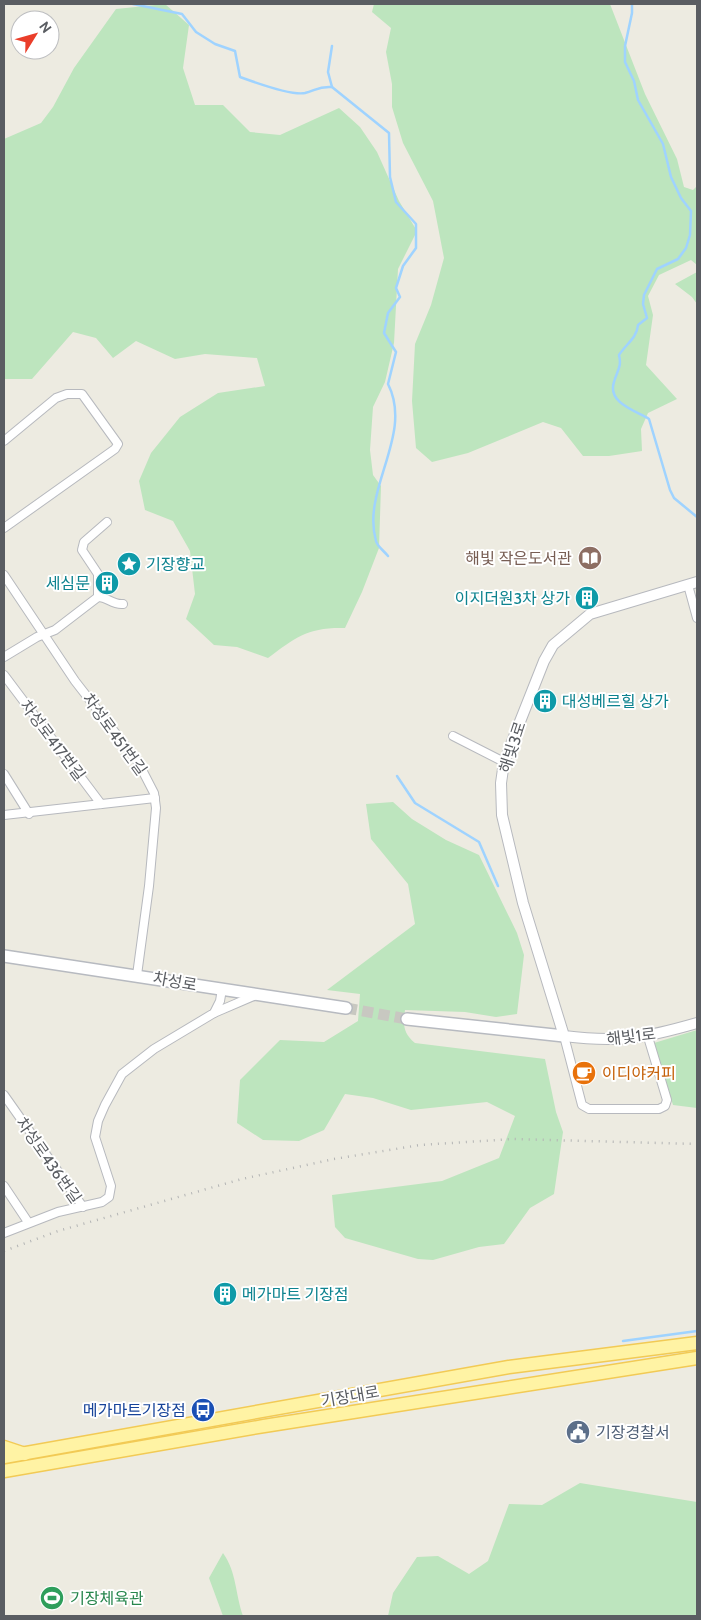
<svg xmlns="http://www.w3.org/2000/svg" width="701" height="1620" font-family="Cabin,'Noto Sans KR',sans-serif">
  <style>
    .green { fill: #bde5be }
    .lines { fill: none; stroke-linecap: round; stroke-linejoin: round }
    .stream { stroke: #9fd3ff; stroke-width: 2.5 }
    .secondary-tunnel { stroke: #c8c8c1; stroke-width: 11; stroke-dasharray: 11 5.5; stroke-linecap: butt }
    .minor-casing { stroke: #b7b9be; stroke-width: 10 }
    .tertiary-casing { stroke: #b7b9be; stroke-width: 12 }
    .secondary-casing { stroke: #b7bac0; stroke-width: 14 }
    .primary-casing { stroke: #f2ca55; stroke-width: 15 }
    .minor { stroke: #fff; stroke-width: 8 }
    .tertiary { stroke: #fff; stroke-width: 10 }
    .secondary { stroke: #fff; stroke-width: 11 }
    .primary { stroke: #fff3a4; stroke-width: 12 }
    .rail { stroke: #b3b4b4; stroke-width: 2.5; stroke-dasharray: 1 6; stroke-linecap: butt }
    .labels { text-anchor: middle; stroke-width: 4; stroke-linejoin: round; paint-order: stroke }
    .education-label { font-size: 16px; fill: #785e54; stroke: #fff; text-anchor: end }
    .culture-label { font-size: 16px; fill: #0d838f; stroke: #fff; text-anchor: start }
    .street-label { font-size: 16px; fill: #5a5d62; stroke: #fff }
    .food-label { font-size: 16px; fill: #c56008; stroke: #fff; text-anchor: start }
    .transit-label { font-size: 16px; fill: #164399; stroke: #fff; text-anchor: end }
    .service-label { font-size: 16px; fill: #4e5e75; stroke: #fff; text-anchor: start }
    .leisure-label { font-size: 16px; fill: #27864d; stroke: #fff; text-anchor: start }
  </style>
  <rect width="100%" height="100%" fill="#edebe1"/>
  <g class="green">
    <path d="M165,4L189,25L183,68L195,105H223L250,132L280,135L339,108L360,127L377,152L399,201L417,231L398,269L394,343L385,382L373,407L370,450L373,475L381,486L379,548L362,592L345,628C308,627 296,637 268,658L237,647L214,645L186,619L195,594L190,551L173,521L145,510L139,481L151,453L180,417L218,393L265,386L257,358L205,354L175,359L136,341L113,358L96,338L73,332L32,379H4V139L41,123L53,107L74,68L116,9Z"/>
    <polygon points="374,4 610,4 645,94 677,159 684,187 693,190 697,186 697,265 691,260 659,275 648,296 653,315 646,365 677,399 648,413 641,429 642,451 609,456 583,456 561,428 543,422 468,453 432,462 416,448 412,401 415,344 431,305 444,258 433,201 403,143 392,107 392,84 386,52 391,28 372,12"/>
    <polygon points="697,272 697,304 692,297 675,284"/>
    <path d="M393,802L412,819L446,840L479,855L517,933L524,955L517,1014L496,1017L465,1012L405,1010C403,1025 403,1033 415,1043L545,1059L556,1112L563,1132L554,1194L530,1208L504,1244L479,1247L433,1260L418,1259L345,1238L335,1227L332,1195L442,1181L499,1158L515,1116L487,1102L411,1110L373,1098L345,1094L324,1130L299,1141L263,1140L237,1123L240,1080L280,1040L324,1042L358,1021L360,994L327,990L415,924L408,884L371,839L366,804Z"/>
    <polygon points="697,1030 697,1108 673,1105 654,1043"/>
    <polygon points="580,1483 697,1502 697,1616 388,1616 393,1593 417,1557 438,1556 469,1574 488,1561 509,1504 542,1505"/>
    <path d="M223,1553C237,1573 235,1593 243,1616H223L209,1578Z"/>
  </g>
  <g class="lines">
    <g class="stream">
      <path d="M133,4L182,14L196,32L215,44L235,51L240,77C254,82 291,96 305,93C316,90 319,86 332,87"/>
      <path d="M632,4V13L625,46V62L634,81L638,100L663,144L671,177L681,198L691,211L690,235L686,248L678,259L657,269L644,295L643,304L647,318L638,325C637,338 626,344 619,355C622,367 617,371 614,382C607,403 636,411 649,419L670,490L674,498L697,517"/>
      <path d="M332,46L328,72L332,87L389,133L390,177L396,202L416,224V248L403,266L396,288L400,297L388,313L384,333L396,352L388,384C414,435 361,489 376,541C377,546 384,551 388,556"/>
      <polyline points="397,776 415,803 479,842 498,886"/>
      <polyline points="623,1341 697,1331"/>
    </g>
    <polyline class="secondary-tunnel" points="346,1008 407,1019"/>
    <g class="minor-casing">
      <g id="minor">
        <polyline points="4,441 56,398 67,394 82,394 118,444 115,449 4,528"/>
        <polyline points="4,575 75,681 138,762 154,793 156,808 149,886 137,975"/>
        <polyline points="688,585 697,618"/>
        <polyline points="98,597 98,574 82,550 84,542 107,522"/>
        <path d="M98,597C108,597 112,605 123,604"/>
        <polyline points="4,657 37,637 55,630 98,597"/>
        <polyline points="4,675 101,804"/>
        <polyline points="453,736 504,762"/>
        <polyline points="4,774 29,814"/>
        <polyline points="4,815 155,798"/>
        <polyline points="214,1013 256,995"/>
        <polyline points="564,1036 582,1105 589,1109 659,1109 665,1106 667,1100 648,1037"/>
        <polyline points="4,1095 83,1207"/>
        <polyline points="4,1186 28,1222"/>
        <polyline points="4,1233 58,1212 102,1202 109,1197 111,1186 95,1137 98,1121 105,1105 122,1074 154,1049 214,1013 220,1001 222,989"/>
      </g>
    </g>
    <g class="tertiary-casing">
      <path id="tertiary" d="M697,582L590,614L553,645L544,661L504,762L501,783L502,815L523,903L564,1036C619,1043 645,1038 697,1023"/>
    </g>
    <g class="secondary-casing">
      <g id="secondary">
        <polyline points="4,956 346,1008"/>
        <polyline points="407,1019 564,1036"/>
      </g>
    </g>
    <g class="primary-casing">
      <g id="primary">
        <polyline points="4,1447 25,1454"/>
        <polyline points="4,1457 509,1367 697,1343"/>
        <polyline points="4,1471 264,1426 697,1358"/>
      </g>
    </g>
    <use href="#minor" class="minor"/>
    <use href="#tertiary" class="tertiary"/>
    <use href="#secondary" class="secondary"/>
    <use href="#primary" class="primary"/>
    <polyline class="rail" points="4,1251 58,1231 242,1179 334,1159 420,1145 513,1139 697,1144"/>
  </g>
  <defs>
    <g id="library-disc" transform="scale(1.25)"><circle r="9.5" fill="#8d6e63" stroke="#fff"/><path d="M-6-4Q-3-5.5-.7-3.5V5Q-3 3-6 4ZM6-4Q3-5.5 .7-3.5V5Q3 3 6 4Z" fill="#fff"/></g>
    <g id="sight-disc" transform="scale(1.25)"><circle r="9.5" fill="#0f9aa8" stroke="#fff"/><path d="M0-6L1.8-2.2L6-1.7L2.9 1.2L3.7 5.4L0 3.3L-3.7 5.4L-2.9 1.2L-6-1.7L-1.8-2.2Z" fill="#fff"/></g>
    <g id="building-disc" transform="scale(1.25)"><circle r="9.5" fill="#0f9aa8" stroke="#fff"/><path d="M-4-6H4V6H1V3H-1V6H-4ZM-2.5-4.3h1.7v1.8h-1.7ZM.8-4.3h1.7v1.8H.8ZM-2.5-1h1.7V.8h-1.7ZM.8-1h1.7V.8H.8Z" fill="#fff"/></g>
    <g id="cafe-disc" transform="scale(1.25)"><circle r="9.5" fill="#e8710a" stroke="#fff"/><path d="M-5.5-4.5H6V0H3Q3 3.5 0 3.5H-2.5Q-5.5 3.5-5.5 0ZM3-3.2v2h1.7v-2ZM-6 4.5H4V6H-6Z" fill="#fff"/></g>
    <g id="bus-disc" transform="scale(1.25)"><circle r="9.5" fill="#1a4fb4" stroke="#fff"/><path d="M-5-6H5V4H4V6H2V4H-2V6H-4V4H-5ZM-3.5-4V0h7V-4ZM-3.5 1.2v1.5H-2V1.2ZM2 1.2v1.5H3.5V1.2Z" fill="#fff"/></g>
    <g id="civic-disc" transform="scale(1.25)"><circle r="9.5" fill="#5c6f8a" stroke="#fff"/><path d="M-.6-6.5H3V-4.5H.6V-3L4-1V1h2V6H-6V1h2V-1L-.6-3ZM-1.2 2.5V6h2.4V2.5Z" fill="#fff"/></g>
    <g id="stadium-disc" transform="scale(1.25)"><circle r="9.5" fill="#2e9e5b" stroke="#fff"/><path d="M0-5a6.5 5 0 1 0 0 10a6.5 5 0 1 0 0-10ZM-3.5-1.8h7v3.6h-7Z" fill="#fff"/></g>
  </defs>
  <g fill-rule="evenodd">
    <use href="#library-disc" x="590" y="558"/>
    <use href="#sight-disc" x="129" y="564"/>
    <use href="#building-disc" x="107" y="583"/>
    <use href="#building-disc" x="587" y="598"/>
    <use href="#building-disc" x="545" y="701"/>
    <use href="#cafe-disc" x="584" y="1073"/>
    <use href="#building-disc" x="225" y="1294"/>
    <use href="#bus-disc" x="203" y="1410"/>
    <use href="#civic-disc" x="578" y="1432"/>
    <use href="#stadium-disc" x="52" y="1598"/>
  </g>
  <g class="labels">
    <g class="education-label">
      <text x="572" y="564">해빛 작은도서관</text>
    </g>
    <g class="culture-label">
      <text x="146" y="570">기장향교</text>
      <text x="90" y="589" text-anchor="end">세심문</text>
      <text x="570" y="604" text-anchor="end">이지더원3차 상가</text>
      <text x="562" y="707">대성베르힐 상가</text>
      <text x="242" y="1300">메가마트 기장점</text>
    </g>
    <g class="street-label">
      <text transform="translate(115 734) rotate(54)" y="6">차성로451번길</text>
      <text transform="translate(53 740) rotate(53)" y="6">차성로417번길</text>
      <text transform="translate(512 747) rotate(-72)" y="6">해빛3로</text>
      <text transform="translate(175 981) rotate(10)" y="6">차성로</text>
      <text transform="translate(631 1036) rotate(-7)" y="6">해빛1로</text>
      <text transform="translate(49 1160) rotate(55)" y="6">차성로436번길</text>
      <text transform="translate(350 1396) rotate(-10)" y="6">기장대로</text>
    </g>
    <g class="food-label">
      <text x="602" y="1079">이디야커피</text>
    </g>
    <g class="transit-label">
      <text x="186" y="1416">메가마트기장점</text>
    </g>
    <g class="service-label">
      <text x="596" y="1438">기장경찰서</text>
    </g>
    <g class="leisure-label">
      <text x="70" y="1604">기장체육관</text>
    </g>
  </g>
  <rect width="701" height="1620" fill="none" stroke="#5a5d62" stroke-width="10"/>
  <g transform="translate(35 35) rotate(53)"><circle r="24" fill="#ffffff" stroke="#bdbec0"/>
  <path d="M0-4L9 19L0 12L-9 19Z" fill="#ea3e2a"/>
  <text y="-8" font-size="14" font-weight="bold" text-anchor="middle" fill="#5a5d62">N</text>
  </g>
</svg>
